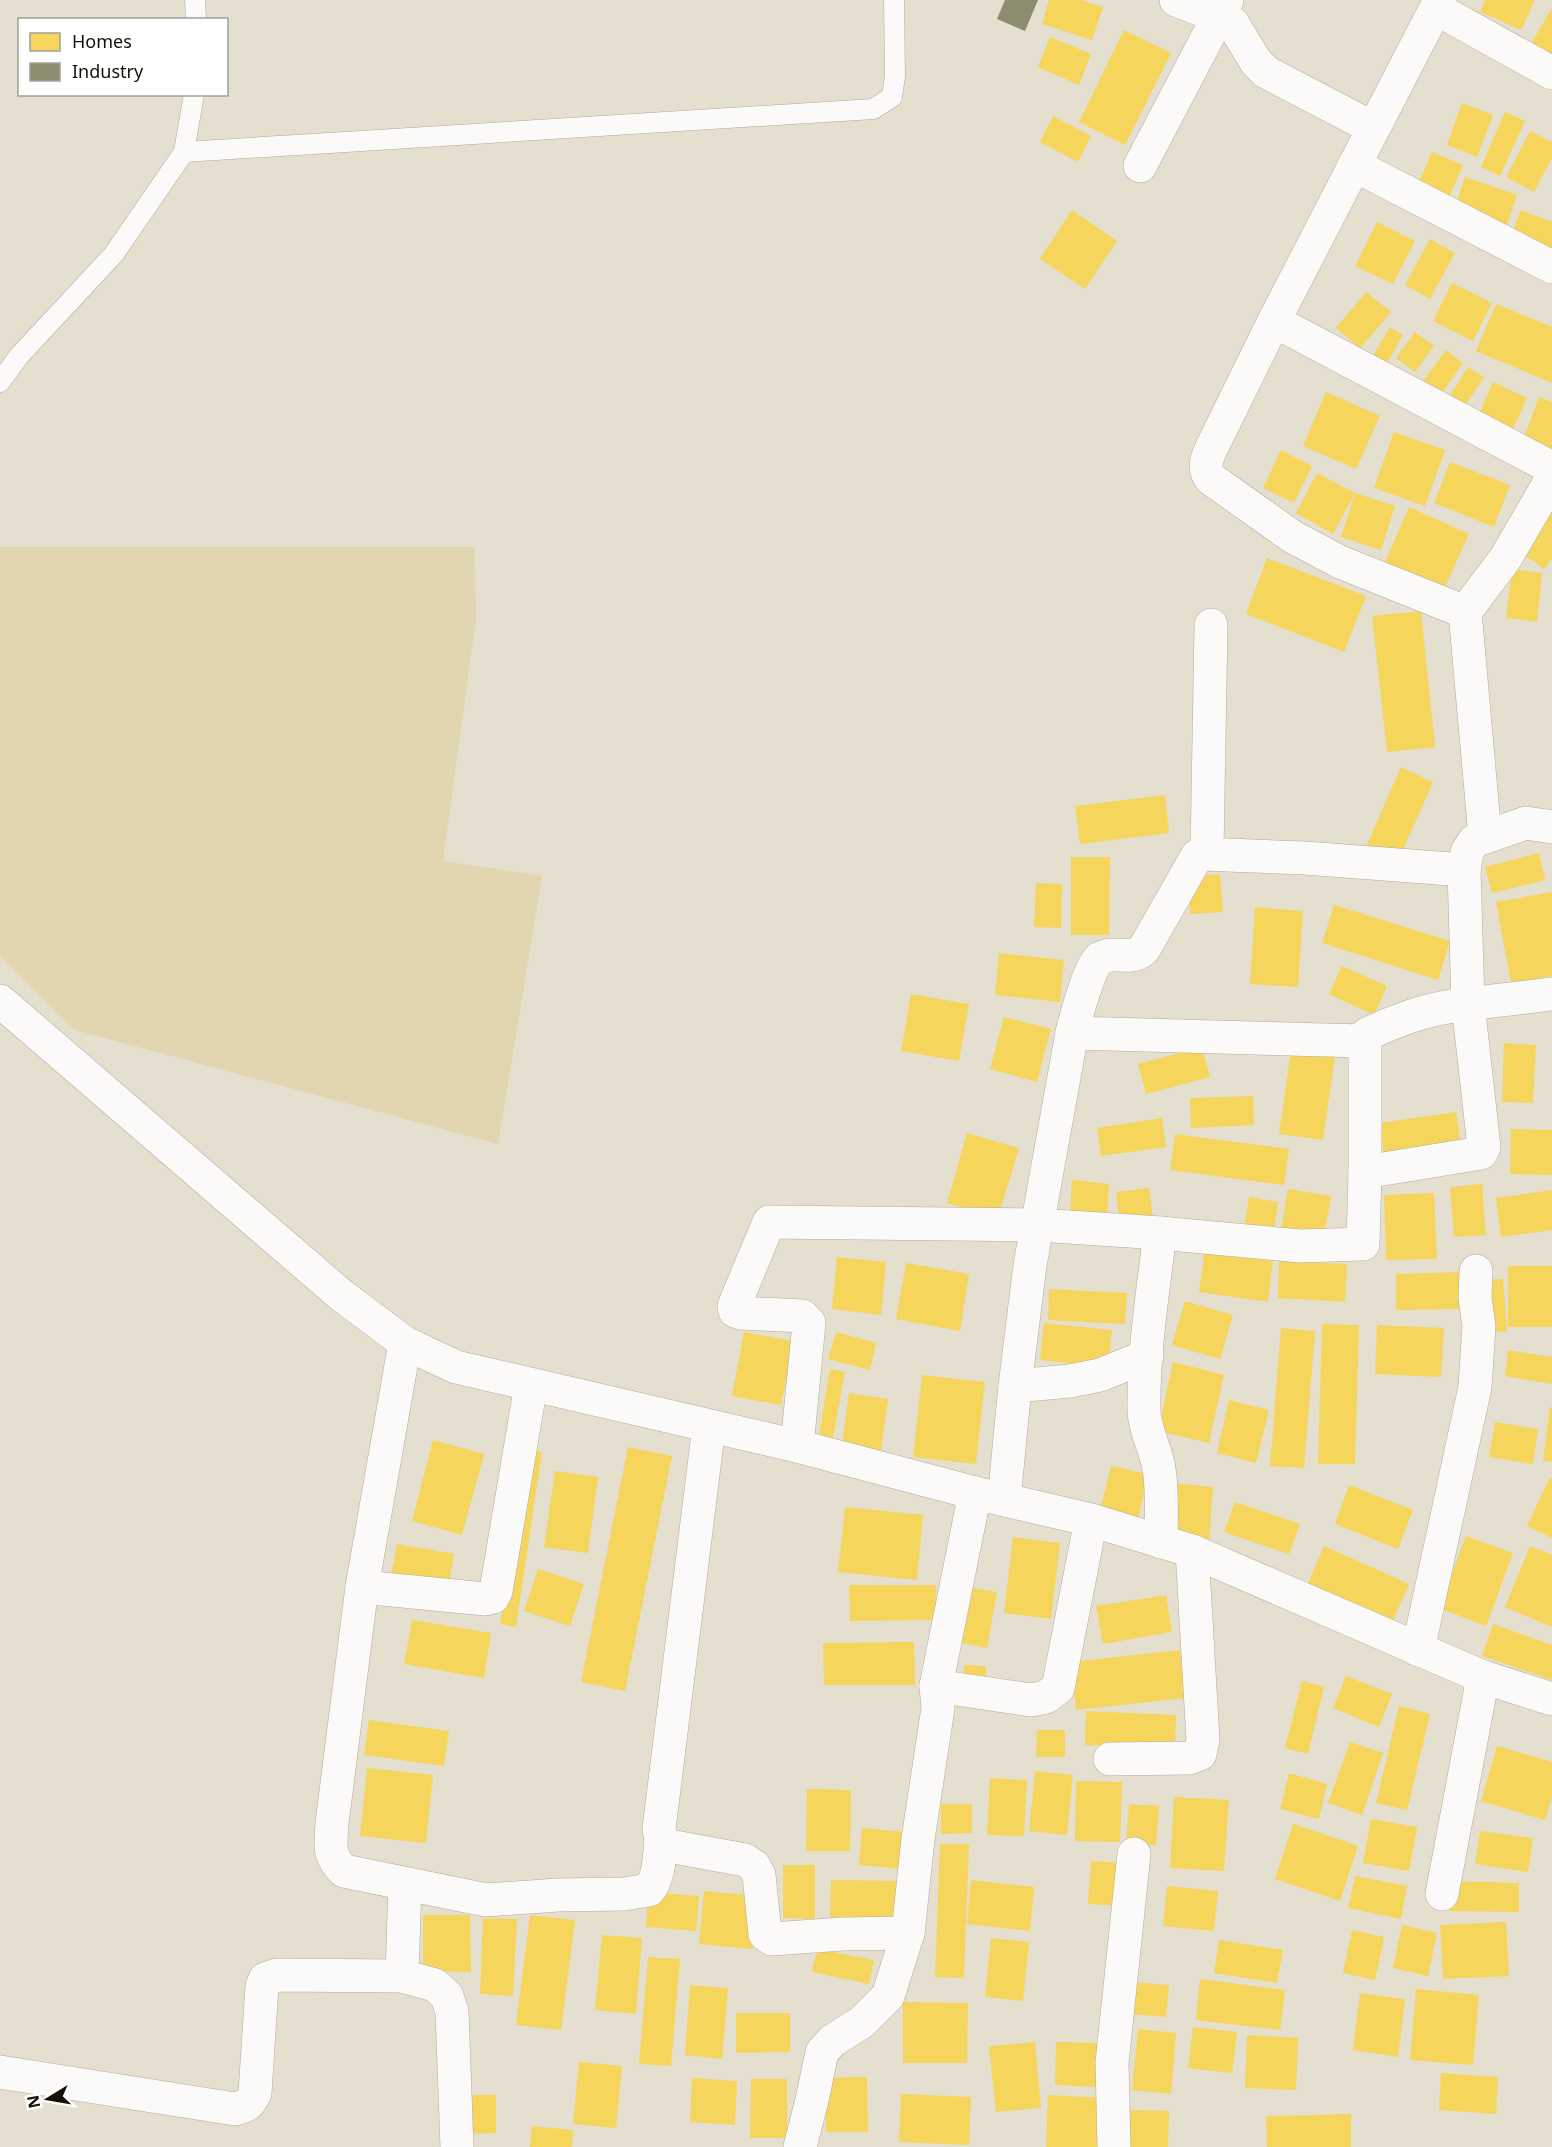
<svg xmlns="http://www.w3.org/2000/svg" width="1552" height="2147" font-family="'Noto Sans',sans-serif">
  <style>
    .green { fill: #e1d6af }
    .homes { fill: #f6d55c }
    .industry { fill: #8c8c6e }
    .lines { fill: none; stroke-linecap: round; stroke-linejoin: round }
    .lane-casing { stroke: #b0ac9e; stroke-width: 21 }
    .street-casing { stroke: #b0ac9e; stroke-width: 34 }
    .secondary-casing { stroke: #b0ac9e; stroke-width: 34 }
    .lane { stroke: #fbfaf8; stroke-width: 20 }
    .street { stroke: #fbfaf8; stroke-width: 33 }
    .secondary { stroke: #fbfaf8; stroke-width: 33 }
  </style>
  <rect width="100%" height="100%" fill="#e4dfce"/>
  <polygon class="green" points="0,547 474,547 476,618 443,861 542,876 498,1144 75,1030 0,956"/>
  <g class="homes">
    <polygon points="1049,0 1081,0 1103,7 1092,40 1042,24"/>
    <polygon points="1485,0 1535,0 1521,30 1480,12"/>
    <polygon points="1552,8 1552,61 1529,47"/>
    <polygon points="1124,30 1171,53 1125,145 1079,122"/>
    <polygon points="1050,37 1091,54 1079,85 1038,67"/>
    <polygon points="1462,103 1493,115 1477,157 1447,145"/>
    <polygon points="1505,112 1525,121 1500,176 1481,167"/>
    <polygon points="1053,116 1091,136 1078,162 1040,142"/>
    <polygon points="1530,131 1552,142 1552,158 1534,192 1506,177"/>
    <polygon points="1432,152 1463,165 1448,200 1417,187"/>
    <polygon points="1465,177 1517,195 1506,227 1454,210"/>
    <polygon points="1072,210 1117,241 1085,289 1040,259"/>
    <polygon points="1521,210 1552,222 1552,256 1510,238"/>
    <polygon points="1377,222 1415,241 1393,284 1355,266"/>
    <polygon points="1430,239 1455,253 1430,299 1405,285"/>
    <polygon points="1452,283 1492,303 1473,341 1433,321"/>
    <polygon points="1366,292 1391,312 1360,348 1336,328"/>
    <polygon points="1496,304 1552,327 1552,383 1476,351"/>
    <polygon points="1390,327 1403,335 1386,365 1372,357"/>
    <polygon points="1415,332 1434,346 1415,372 1396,358"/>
    <polygon points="1446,350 1463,363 1442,393 1423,381"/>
    <polygon points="1468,367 1484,377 1460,413 1445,403"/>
    <polygon points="1493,382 1527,398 1510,436 1476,421"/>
    <polygon points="1326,392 1380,416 1356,469 1303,446"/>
    <polygon points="1539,397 1552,402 1552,452 1523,441"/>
    <polygon points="1394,432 1445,450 1425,506 1374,488"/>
    <polygon points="1281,450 1312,466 1294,503 1263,488"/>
    <polygon points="1450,462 1510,485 1494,527 1434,503"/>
    <polygon points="1317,473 1355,493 1333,534 1296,513"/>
    <polygon points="1355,493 1395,506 1381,550 1341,537"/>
    <polygon points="1409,507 1469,534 1444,589 1385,562"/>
    <polygon points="1552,510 1552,558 1544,569 1523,554"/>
    <polygon points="1267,558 1366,596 1344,652 1246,614"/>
    <polygon points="1512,569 1542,573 1537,622 1506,618"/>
    <polygon points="1421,611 1435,747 1387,752 1372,616"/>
    <polygon points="1401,767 1433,782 1398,861 1366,847"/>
    <polygon points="1165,795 1169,833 1080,844 1075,806"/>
    <polygon points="1539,853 1545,880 1492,893 1485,867"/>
    <polygon points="1071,857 1110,857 1109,935 1071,935"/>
    <polygon points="1220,874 1223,912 1190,914 1188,876"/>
    <polygon points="1036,883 1062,884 1061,928 1034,927"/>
    <polygon points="1552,892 1552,976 1511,983 1496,902"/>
    <polygon points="1334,905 1450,941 1438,980 1322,943"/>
    <polygon points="1255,907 1303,911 1298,987 1250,984"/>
    <polygon points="999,953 1064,960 1060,1002 995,995"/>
    <polygon points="1342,966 1387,986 1374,1015 1329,994"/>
    <polygon points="911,994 969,1004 959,1061 901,1051"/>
    <polygon points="1004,1017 1051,1029 1037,1082 990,1069"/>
    <polygon points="1504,1043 1536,1045 1533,1103 1502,1102"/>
    <polygon points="1202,1047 1210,1077 1146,1094 1138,1064"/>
    <polygon points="1291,1050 1335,1057 1323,1140 1279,1134"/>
    <polygon points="1253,1096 1254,1125 1191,1128 1190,1098"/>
    <polygon points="1456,1112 1462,1152 1385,1163 1380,1123"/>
    <polygon points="1162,1118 1166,1147 1101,1156 1097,1128"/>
    <polygon points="1511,1129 1552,1130 1552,1175 1510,1174"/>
    <polygon points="967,1133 1019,1148 998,1218 947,1203"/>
    <polygon points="1175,1134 1289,1149 1284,1185 1170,1170"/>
    <polygon points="1072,1180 1109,1184 1107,1217 1070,1214"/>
    <polygon points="1482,1184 1486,1235 1454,1237 1450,1187"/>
    <polygon points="1149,1188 1153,1218 1120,1223 1116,1192"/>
    <polygon points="1288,1189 1331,1196 1324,1237 1281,1229"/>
    <polygon points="1552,1190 1552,1230 1501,1237 1496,1198"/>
    <polygon points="1434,1193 1437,1259 1386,1260 1384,1195"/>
    <polygon points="1249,1197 1278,1202 1274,1233 1244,1228"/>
    <polygon points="1206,1241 1274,1251 1268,1302 1199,1292"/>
    <polygon points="837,1257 886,1262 881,1315 832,1309"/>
    <polygon points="1279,1261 1347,1264 1345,1302 1278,1298"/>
    <polygon points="906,1263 969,1274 960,1331 896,1319"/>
    <rect x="1508" y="1266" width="44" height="61"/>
    <polygon points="1459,1272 1460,1309 1396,1310 1396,1274"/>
    <polygon points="1503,1279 1507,1331 1480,1333 1477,1280"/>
    <polygon points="1049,1289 1127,1293 1125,1324 1048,1320"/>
    <polygon points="1185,1301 1233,1315 1220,1359 1172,1345"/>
    <polygon points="1044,1323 1112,1330 1108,1367 1040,1360"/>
    <polygon points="1322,1324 1359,1325 1355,1464 1318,1464"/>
    <polygon points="1377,1325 1444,1328 1441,1377 1375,1374"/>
    <polygon points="1281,1328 1315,1331 1304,1468 1270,1466"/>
    <polygon points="744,1332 793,1341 781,1405 732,1396"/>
    <polygon points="836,1332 876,1343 870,1370 828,1359"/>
    <polygon points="1508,1350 1552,1357 1552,1384 1505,1376"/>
    <polygon points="1173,1362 1224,1375 1209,1443 1158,1431"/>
    <polygon points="830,1369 845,1372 832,1443 818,1441"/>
    <polygon points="922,1375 985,1382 976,1464 913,1457"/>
    <polygon points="849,1393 888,1399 880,1458 841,1452"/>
    <polygon points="1229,1400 1269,1410 1256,1463 1217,1453"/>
    <polygon points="1550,1407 1552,1407 1552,1462 1543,1461"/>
    <polygon points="1495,1422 1538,1429 1533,1464 1489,1457"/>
    <polygon points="433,1440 484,1454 462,1535 412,1521"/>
    <polygon points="628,1447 672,1456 625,1691 581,1682"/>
    <polygon points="526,1449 542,1452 516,1627 500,1624"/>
    <polygon points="1111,1466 1148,1474 1137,1524 1099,1515"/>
    <polygon points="555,1471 598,1477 588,1553 544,1547"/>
    <polygon points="1550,1477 1552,1478 1552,1538 1527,1526"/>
    <polygon points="1173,1483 1213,1487 1209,1543 1167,1539"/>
    <polygon points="1349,1485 1413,1510 1398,1549 1335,1524"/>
    <polygon points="1235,1502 1300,1524 1289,1554 1224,1532"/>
    <polygon points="845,1507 923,1515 917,1580 838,1572"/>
    <polygon points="1466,1536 1513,1553 1486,1626 1439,1608"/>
    <polygon points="1013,1537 1060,1543 1051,1619 1004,1613"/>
    <polygon points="397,1544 454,1554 448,1591 390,1581"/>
    <polygon points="1324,1546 1409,1584 1391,1625 1306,1588"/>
    <polygon points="1530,1546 1552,1555 1552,1627 1505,1607"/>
    <polygon points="538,1569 584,1584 570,1626 524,1611"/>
    <polygon points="849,1585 936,1585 936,1620 850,1621"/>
    <polygon points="965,1587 997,1592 987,1648 955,1642"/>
    <polygon points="1166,1595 1172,1632 1103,1644 1096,1606"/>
    <polygon points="412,1620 491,1633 484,1678 404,1664"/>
    <polygon points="1493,1624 1552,1645 1552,1680 1482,1656"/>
    <polygon points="914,1642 915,1685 824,1685 823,1643"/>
    <polygon points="1180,1650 1185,1698 1076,1710 1071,1662"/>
    <polygon points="964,1665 986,1666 985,1685 963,1683"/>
    <polygon points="1346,1676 1392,1694 1379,1727 1333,1708"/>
    <polygon points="1302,1681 1324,1687 1308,1754 1285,1748"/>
    <polygon points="1399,1706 1430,1714 1407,1810 1376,1803"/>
    <polygon points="1086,1711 1176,1715 1175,1749 1085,1745"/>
    <polygon points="369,1720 449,1731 444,1766 364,1755"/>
    <polygon points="1037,1730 1065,1730 1065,1757 1036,1757"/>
    <polygon points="1350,1742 1383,1753 1362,1815 1328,1803"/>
    <polygon points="1497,1746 1552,1762 1552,1797 1545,1820 1481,1801"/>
    <polygon points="367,1768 433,1775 426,1843 360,1836"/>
    <polygon points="1035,1771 1073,1775 1067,1835 1029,1831"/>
    <polygon points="1289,1773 1327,1784 1319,1819 1280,1809"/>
    <polygon points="990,1778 1027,1780 1024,1836 987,1835"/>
    <polygon points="1076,1781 1122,1782 1120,1842 1075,1841"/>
    <polygon points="807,1789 851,1790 850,1851 806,1851"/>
    <polygon points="1174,1797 1229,1800 1224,1871 1170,1868"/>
    <polygon points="941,1804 972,1804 972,1833 941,1834"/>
    <polygon points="1129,1804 1159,1806 1156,1845 1126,1843"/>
    <polygon points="1371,1819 1417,1827 1409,1871 1363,1863"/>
    <polygon points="1293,1824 1358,1846 1340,1901 1275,1879"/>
    <polygon points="862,1828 916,1833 913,1870 859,1865"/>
    <polygon points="1480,1831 1533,1838 1528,1872 1475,1864"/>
    <polygon points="940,1844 969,1844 964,1978 935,1977"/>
    <polygon points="1091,1861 1124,1863 1122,1906 1088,1904"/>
    <polygon points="783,1865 815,1865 815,1919 783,1918"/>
    <polygon points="1355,1876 1407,1886 1401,1919 1348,1908"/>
    <polygon points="831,1880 908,1881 907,1923 830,1921"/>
    <polygon points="971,1880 1034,1887 1030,1931 967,1924"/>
    <polygon points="1450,1881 1519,1883 1519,1912 1449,1911"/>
    <polygon points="1167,1886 1218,1891 1214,1931 1163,1926"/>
    <polygon points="704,1891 759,1896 753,1949 699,1944"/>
    <polygon points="648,1892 699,1896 696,1931 646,1927"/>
    <polygon points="423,1915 470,1915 471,1972 423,1971"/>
    <polygon points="530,1915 575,1920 561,2030 516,2025"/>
    <polygon points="483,1918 517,1919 513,1996 480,1994"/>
    <polygon points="1506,1922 1509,1976 1443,1979 1440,1925"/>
    <polygon points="1402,1925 1437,1933 1428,1976 1393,1968"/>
    <polygon points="1352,1930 1384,1937 1375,1980 1343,1973"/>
    <polygon points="602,1935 642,1938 636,2014 595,2010"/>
    <polygon points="991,1938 1029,1942 1023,2001 985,1997"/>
    <polygon points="1219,1940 1283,1950 1277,1983 1214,1973"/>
    <polygon points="817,1949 874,1960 869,1984 812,1972"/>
    <polygon points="648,1957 680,1959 671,2066 639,2064"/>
    <polygon points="1200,1979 1285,1990 1280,2030 1196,2020"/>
    <polygon points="1131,1982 1169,1985 1166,2017 1129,2014"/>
    <polygon points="690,1985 728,1988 722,2059 685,2055"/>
    <polygon points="1416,1989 1479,1995 1473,2065 1410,2060"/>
    <polygon points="1360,1993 1405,1999 1398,2057 1353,2050"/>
    <polygon points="903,2002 968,2003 967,2063 903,2063"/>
    <polygon points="736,2013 790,2013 790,2052 736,2053"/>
    <polygon points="1193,2027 1237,2032 1232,2073 1188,2068"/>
    <polygon points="1138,2029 1176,2033 1171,2094 1132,2090"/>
    <polygon points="1247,2035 1298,2038 1296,2090 1245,2088"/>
    <polygon points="1035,2042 1041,2108 996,2112 989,2046"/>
    <polygon points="1056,2042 1097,2043 1097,2087 1055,2085"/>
    <polygon points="579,2062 622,2066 616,2128 573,2124"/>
    <polygon points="1441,2073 1498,2077 1496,2114 1439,2110"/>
    <polygon points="867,2077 868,2132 826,2132 825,2078"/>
    <polygon points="692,2078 737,2081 735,2125 690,2122"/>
    <polygon points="751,2079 787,2079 787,2138 750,2138"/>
    <polygon points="901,2094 971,2097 969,2145 899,2142"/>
    <polygon points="466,2095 496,2095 496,2133 466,2134"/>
    <polygon points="1048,2095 1104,2098 1102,2147 1046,2147"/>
    <polygon points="1130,2110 1169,2111 1168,2147 1129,2147"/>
    <polygon points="1351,2114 1351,2147 1267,2147 1266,2116"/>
    <polygon points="532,2126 573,2130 572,2147 530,2147"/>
  </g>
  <polygon class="industry" points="1005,0 1038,0 1025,31 997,19"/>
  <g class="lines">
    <g class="lane-casing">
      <g id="lane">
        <polyline points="195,0 196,20"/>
        <polyline points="184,152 873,109 892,97 895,76 894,0"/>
        <polyline points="0,382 19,356 114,254 184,152 194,94"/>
      </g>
    </g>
    <g class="street-casing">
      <g id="street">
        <polyline points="1176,0 1228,20 1233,24 1256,62 1266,72 1373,128"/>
        <path d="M1440,0L1274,321L1211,449C1206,460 1203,469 1211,479L1293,537L1340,562L1465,612"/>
        <polyline points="1437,9 1552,73"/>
        <polyline points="1354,165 1552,267"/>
        <polyline points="1140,166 1227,0"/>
        <polyline points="1274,321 1552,468"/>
        <polyline points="1485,836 1465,612 1505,559 1547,487 1552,474"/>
        <polyline points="1207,852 1211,625"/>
        <polyline points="1072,1033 1363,1041"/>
        <polyline points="1365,1172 1481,1153 1484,1147 1468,1004 1552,994"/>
        <path d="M1160,1233C1153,1292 1143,1352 1144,1411C1145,1432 1156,1449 1159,1469C1163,1492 1161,1518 1161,1542"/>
        <path d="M405,1343L362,1587L332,1823C331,1844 327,1855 344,1871L486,1900L558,1895L624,1894L649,1890C660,1876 659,1857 661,1839"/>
        <polyline points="1015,1386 1070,1381 1100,1375 1147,1356"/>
        <polyline points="709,1426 659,1829 661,1839 669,1846 745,1860 754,1866 759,1875 765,1934 772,1939 843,1934 908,1933"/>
        <path d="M797,1446L809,1323L802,1316L740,1313L735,1311L734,1306L769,1222L1038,1225L1160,1233L1300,1246L1363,1244L1365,1172V1037L1367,1034C1402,1018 1429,1008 1468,1004L1464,870L1467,852L1474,841L1526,823L1552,827"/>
        <path d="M1004,1500L1015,1386L1030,1265L1072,1033C1075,1020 1090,964 1100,958C1101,957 1108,956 1109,955C1123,954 1133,959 1144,949L1197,856L1202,854L1305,858L1464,870"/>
        <polyline points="362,1587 485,1599 493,1597 496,1591 531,1385"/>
        <polyline points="1418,1650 1475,1387 1479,1326 1475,1298 1476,1271"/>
        <polyline points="936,1686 1031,1700 1046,1697 1058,1688 1091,1520"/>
        <polyline points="1110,1759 1190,1758 1200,1754 1203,1740 1192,1551"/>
        <polyline points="1442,1894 1483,1677"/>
        <polyline points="402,1976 405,1885"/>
        <path d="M0,2072L235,2109C247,2106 250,2104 255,2093L262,1986L265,1979L277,1975L402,1976L435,1985L447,1996L452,2012L457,2147"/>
        <polyline points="800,2147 812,2100 822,2052 832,2041 862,2022 888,1996 908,1933 918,1839 938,1708 936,1686 975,1493"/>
        <polyline points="1114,2147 1112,2063 1134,1854"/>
      </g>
    </g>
    <g class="secondary-casing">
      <polyline id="secondary" points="0,1001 341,1295 405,1343 456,1367 797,1446 975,1493 1091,1520 1192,1551 1483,1677 1552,1699"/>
    </g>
    <use href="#lane" class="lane"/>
    <use href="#street" class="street"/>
    <use href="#secondary" class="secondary"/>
  </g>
  <rect x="18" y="18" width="210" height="78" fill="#ffffff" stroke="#a1a09b" stroke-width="1.5"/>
  <rect x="30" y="33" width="30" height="18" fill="#f6d55c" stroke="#a1a09b" stroke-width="1.5"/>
  <text x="72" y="48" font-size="18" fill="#141106">Homes</text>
  <rect x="30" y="63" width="30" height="18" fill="#8c8c6e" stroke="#a1a09b" stroke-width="1.5"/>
  <text x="72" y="78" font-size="18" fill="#141106">Industry</text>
  <g transform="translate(48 2099) rotate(259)" stroke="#ffffff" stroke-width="4.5" paint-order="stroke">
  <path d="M0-4.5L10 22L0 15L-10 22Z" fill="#141106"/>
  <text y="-9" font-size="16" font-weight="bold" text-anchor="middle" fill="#141106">N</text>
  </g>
</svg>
